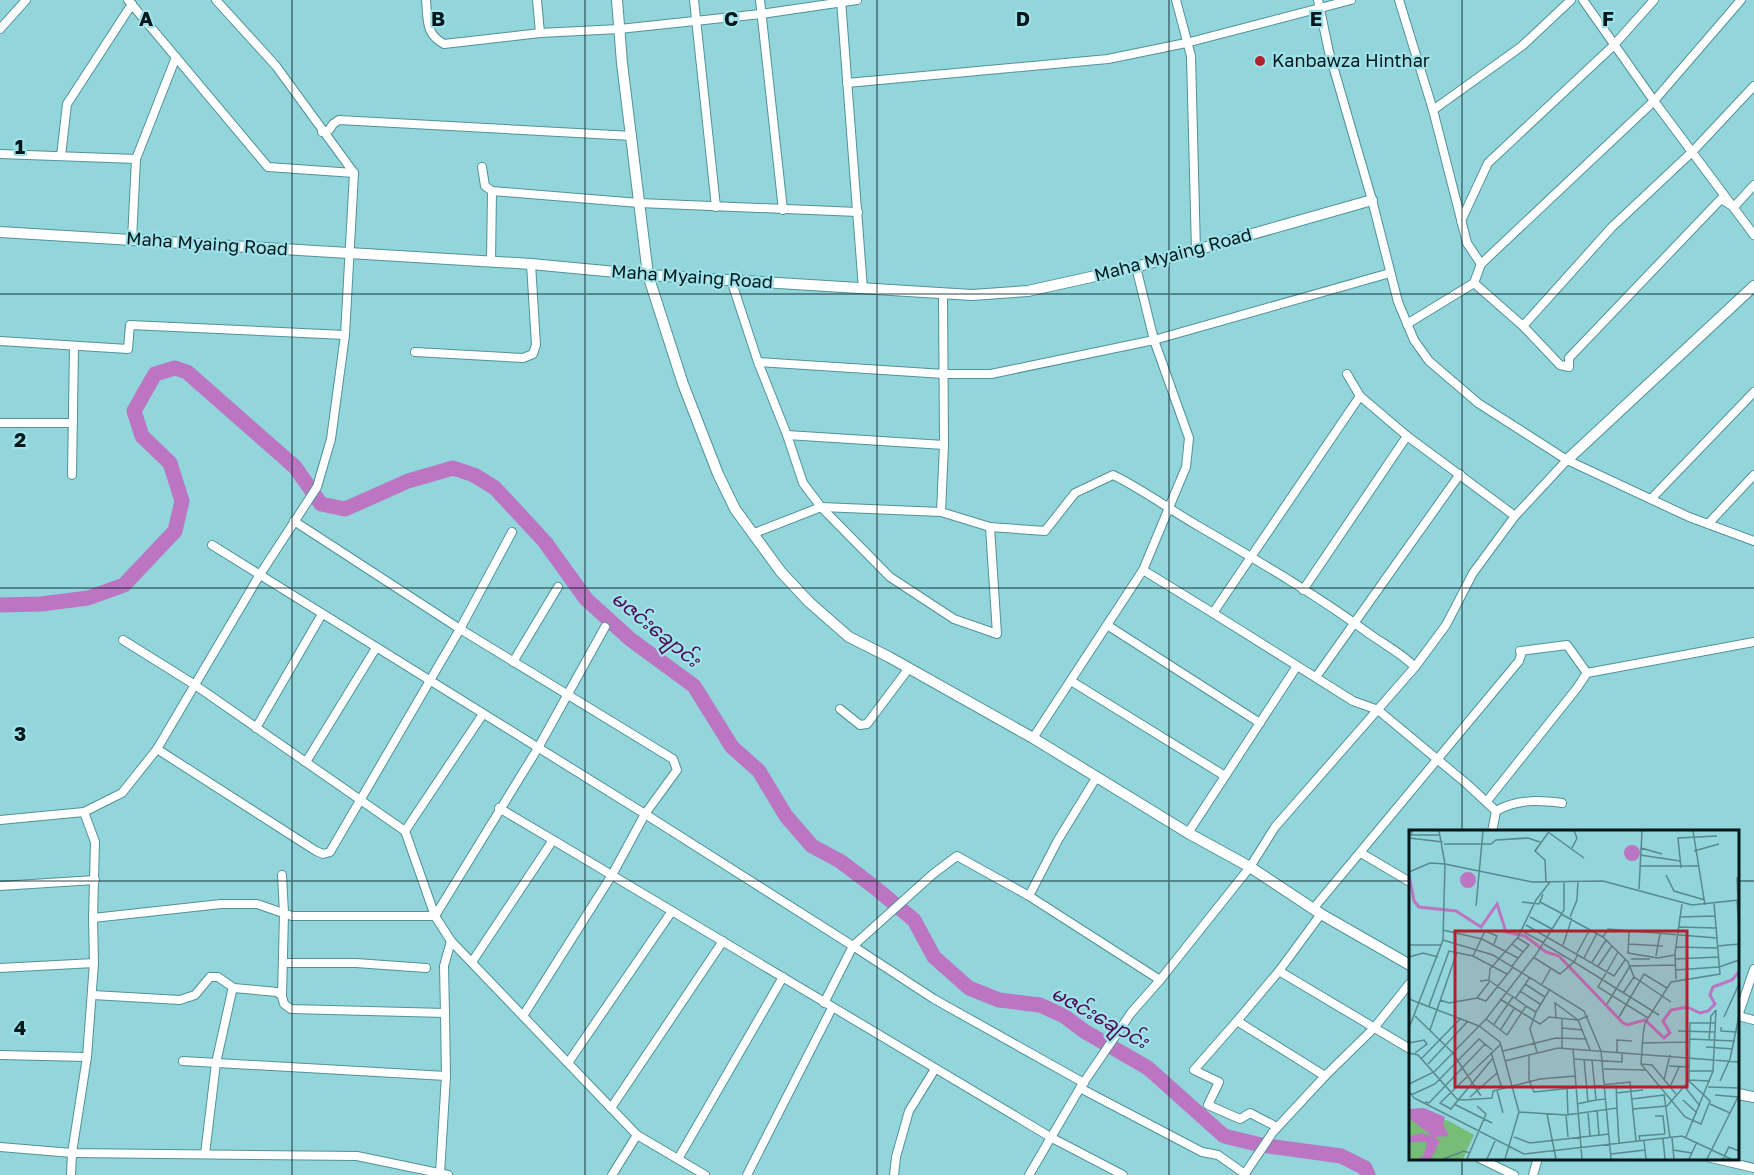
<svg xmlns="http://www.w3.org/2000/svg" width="1754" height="1175" font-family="'Golos Text','Noto Sans Myanmar',sans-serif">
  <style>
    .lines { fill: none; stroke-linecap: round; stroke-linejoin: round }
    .river { stroke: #bc75c2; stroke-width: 15 }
    .minor-casing { stroke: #509298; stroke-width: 10 }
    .tertiary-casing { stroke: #509298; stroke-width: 12 }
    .minor { stroke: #fff; stroke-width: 8 }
    .tertiary { stroke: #fff; stroke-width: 10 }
    .grid { fill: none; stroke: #00181b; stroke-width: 1.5; stroke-opacity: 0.55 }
    .poi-dot { fill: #b2212b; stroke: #9fe2e9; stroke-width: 2 }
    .labels { text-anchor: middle; stroke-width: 4.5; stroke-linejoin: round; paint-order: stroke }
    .poi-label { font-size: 18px; fill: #00181b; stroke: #9fe2e9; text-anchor: start }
    .street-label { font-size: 18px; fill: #00181b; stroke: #9fe2e9 }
    .water-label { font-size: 20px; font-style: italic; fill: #4d0854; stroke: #9fe2e9 }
    .inset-river { fill: none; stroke: #bc75c2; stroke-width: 3 }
    .inset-road { fill: none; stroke: #58898e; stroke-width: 1.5 }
    .view { fill: #b2212b; fill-opacity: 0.15; stroke: #b2212b; stroke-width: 3 }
    .inset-edge { fill: none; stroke: #00181b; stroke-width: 3 }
    .grid-label { font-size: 20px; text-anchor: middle; font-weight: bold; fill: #00181b; stroke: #9fe2e9; stroke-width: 4.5; stroke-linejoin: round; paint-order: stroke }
  </style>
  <rect width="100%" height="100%" fill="#92d5db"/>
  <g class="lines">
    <polyline class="river" points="0,605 41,604 88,598 124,585 175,531 182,501 170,463 142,436 134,411 155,374 175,368 187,372 295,467 321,504 345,509 408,481 453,468 474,475 495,488 545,542 586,599 630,639 694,686 732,747 759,771 786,816 812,846 840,861 873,886 914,920 934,957 969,988 999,1000 1040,1005 1064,1016 1084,1031 1148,1068 1224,1136 1261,1145 1341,1156 1365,1168 1368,1175"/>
    <g class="minor-casing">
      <g id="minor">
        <polyline points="128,0 268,167 354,173"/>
        <path d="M426,0C428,19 425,34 444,44L540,33L619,29L761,14L857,0"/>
        <polyline points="537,0 540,33"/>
        <polyline points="694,0 716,207"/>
        <polyline points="760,0 783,210"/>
        <polyline points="841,0 863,289"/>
        <polyline points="1176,0 1191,56 1196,251"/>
        <polyline points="1318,0 1329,52 1372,200 1398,302 1414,340 1429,361 1478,403 1567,460 1689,517 1754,541"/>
        <polyline points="1399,0 1433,110 1467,243 1481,264"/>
        <polyline points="1583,0 1654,101 1754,235"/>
        <polyline points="0,29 26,0"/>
        <polyline points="847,83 1108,59 1186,43 1351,0"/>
        <polyline points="1433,110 1522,46 1571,0"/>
        <polyline points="322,132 329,130 333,124 339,120 632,136"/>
        <polyline points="0,154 136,159"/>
        <polyline points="61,156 67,104 132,4"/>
        <polyline points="482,167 485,186 492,191"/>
        <polyline points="1461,221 1488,163 1613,46 1654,0"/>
        <polyline points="132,240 136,159 176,57"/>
        <polyline points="491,262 492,191 639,203 858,212"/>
        <polyline points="1136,267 1154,340 1189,438 1186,467 1143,570"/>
        <polyline points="731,280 758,362 787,435 803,483 821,507 890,577 954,619 997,634 990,527"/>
        <polyline points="1474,283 1523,326 1560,365 1569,367 1569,358 1721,199 1734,207 1754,185"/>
        <polyline points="1407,324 1474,283 1481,264 1654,101 1741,0"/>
        <polyline points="1523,326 1612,227 1693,151 1754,86"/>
        <polyline points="0,341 128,349 130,325 345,335"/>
        <polyline points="415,352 523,358 533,354 536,345 531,264"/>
        <polyline points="758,362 944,374 991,374 1154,340 1390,273"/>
        <polyline points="1347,374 1360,396"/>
        <polyline points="0,423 73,423"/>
        <polyline points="787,435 944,445"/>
        <polyline points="72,475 74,346"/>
        <polyline points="1651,499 1754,392"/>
        <polyline points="941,512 944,445 943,294"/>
        <polyline points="294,521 460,629 673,759 677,770 645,814 612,875 523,1016"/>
        <polyline points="1708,524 1754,475"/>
        <path d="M752,534L821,507L941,512L990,527L1045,531L1075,493L1113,475C1144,490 1170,510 1200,527C1258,561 1317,595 1371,635C1387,646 1401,653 1415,667"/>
        <polyline points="212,545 645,814 853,946 933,874 957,856 1029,896 1160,980"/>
        <polyline points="1303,590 1407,436"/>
        <polyline points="1213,613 1353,701 1378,710 1467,784 1496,811"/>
        <polyline points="1107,625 1260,723"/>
        <polyline points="123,640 195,685 405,831 435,916 451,941 637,1135 612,1175"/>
        <polyline points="513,662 558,587"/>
        <polyline points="1316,677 1460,474"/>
        <polyline points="1071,681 1225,776"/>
        <polyline points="840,709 860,725 867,724 909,668"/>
        <polyline points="256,728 322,614"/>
        <polyline points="1033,738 1143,570 1213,613 1360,396 1407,436 1515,516 1567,460"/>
        <polyline points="157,749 316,851 323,854 330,852 460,629 512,532"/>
        <polyline points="306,762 376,648"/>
        <polyline points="1487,801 1577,688 1587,673 1754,642"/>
        <polyline points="499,808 553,840"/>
        <polyline points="0,820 84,812 122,793 157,749 259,576 317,487 331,439 345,335 354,173 276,66 216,0"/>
        <polyline points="405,831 483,714"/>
        <path d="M1492,832L1496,811C1518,799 1538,800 1562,803"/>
        <polyline points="1188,833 1297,666"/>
        <polyline points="1361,853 1410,882"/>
        <polyline points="0,886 95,880"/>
        <polyline points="1029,896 1058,840 1096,778"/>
        <polyline points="1313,909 1519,661 1521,655 1520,651 1567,645 1587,673"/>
        <polyline points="1321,914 1279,971 1237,1021 1325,1076"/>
        <polyline points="93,918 221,904 257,904 292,916 435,916 538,748 605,627"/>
        <polyline points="472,962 553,840 1052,1138 1123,1175"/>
        <polyline points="284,963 356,963 426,968"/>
        <polyline points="0,968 94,963"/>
        <polyline points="1279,971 1410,1049"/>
        <polyline points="93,995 180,1000 195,995 210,977 218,977 234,988 277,992 282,996 284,1004 291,1009 445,1013 446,1076 440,1173"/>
        <polyline points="282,996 284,913 282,875"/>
        <polyline points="824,1003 853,946 934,999 1084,1083"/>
        <polyline points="445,1013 444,966 451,941"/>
        <polyline points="1738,1016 1754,969"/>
        <polyline points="1738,1016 1754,1020"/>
        <polyline points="1237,1021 1194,1070 1219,1082 1208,1105 1240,1119 1250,1113 1277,1127"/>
        <polyline points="0,1055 87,1057"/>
        <polyline points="183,1061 446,1076"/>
        <polyline points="568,1063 672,911"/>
        <polyline points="1080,1088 1202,1152 1218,1155 1245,1174"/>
        <polyline points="611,1108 723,941"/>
        <polyline points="637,1135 705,1175"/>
        <polyline points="0,1147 72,1153 357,1156 448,1175"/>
        <polyline points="205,1154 216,1063 232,991 234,988"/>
        <polyline points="1479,1158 1514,1175"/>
        <polyline points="1711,1158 1754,1168"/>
        <polyline points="678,1159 783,977"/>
        <polyline points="71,1175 72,1153 87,1057 94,963 93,918 95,842 84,812"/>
        <polyline points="747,1175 832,1008"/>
        <polyline points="894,1175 896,1157 909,1111 935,1069"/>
        <polyline points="1029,1175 1080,1088 1131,1013 1160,980 1250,867 1275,827 1415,667 1446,625 1473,573 1515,516"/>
        <polyline points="1244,1175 1273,1132 1325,1076 1374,1028 1410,983"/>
        <polyline points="1533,1175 1538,1158"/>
      </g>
    </g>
    <g class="tertiary-casing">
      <g id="tertiary">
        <polyline points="617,0 622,63 648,275 683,384 718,474 735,509 781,572 809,602 849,637 889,657 1033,738 1188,833 1250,867 1321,914 1410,965"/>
        <polyline points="0,232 531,264 648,275 972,295 1028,291 1136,267 1372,200"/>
        <polyline points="1567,460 1754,286"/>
        <polyline points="1738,1094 1754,1097"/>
      </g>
    </g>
    <use href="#minor" class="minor"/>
    <use href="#tertiary" class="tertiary"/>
  </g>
  <path class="grid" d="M292,0V1175M585,0V1175M877,0V1175M1169,0V1175M1462,0V832M0,294H1754M0,588H1754M0,881H1410M1738,881H1754M1462,1158V1175"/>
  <circle class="poi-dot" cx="1260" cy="61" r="6"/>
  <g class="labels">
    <g class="poi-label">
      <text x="1272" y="67">Kanbawza Hinthar</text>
    </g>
    <g class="street-label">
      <text transform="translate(207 244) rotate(4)" y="6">Maha Myaing Road</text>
      <text transform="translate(1173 255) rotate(-15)" y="6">Maha Myaing Road</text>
      <text transform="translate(692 277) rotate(4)" y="6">Maha Myaing Road</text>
    </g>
    <g class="water-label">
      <text transform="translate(656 629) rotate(39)" y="7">မဇင်းချောင်း</text>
      <text transform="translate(1100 1017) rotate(29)" y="7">မဇင်းချောင်း</text>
    </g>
  </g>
  <g transform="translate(1409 830)">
    <rect width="330" height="330" fill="#92d5db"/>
    <path d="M0,280L40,291L65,305L54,329H0Z" fill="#78bd77"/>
    <path d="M215 23a8 8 0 1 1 16 0a8 8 0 1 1-16 0ZM51 50a8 8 0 1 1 16 0a8 8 0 1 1-16 0ZM15,278L36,287L34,294L40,306L25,307L31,311L22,329H9L15,325L18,312H0V307L12,303L23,306L0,288V279Z" fill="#bc75c2"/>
    <path class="inset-river" d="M0,45L5,71L10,77L47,81L72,97L88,74L97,102L116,106L137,122L150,126L213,192L218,195L236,190L255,208L261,203L254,191L262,180L278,177L291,183L299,181L306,174L301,165L304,157L323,150L330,142"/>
    <path class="inset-road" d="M3,1L2,5H30M284,1L296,75M139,2L175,28M0,8L34,12M35,14H82L87,10L119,8L131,12M163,18L168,8L165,1M232,18L253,24M285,21L310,14M231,25L271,31M231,36H290M272,38L269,8L308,6M0,42L21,33L36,34L123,52L194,51L283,75L330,70M257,45L265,61L296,70M328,47L329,70M137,52L136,30L126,21L139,3M230,59L233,1M328,70L330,101M113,72L130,74L134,64M131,72L152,83M67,76L74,1M152,84L194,107M121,87L143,99M161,87L168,70L169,51M270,87L306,86M117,95L205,146L216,130M269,97L307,98M34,100L73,109L109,128M113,101L135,113M220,102L219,123L249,128L266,125M109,108L120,115L114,122M34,110L84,125L175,181L192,221L202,329M103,114L114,122L103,136M135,114L165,132L169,124M219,114L254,116M1,115H32M154,115L163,88M309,116L330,114M267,117L309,118M209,122L189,157L239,188M168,123L181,99M64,126L76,101L88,106L85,114M247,126L251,104M0,127L14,123L29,127M124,127L151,144L165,132L250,185M175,128L188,103M222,129H241M266,129L309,127M183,132L197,110M189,136L203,116M310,137L330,130M266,140L310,137M267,149L266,123L273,74M71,151L80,150L81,139L109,107L127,70L141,52M81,151L117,176M116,154L136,167M133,154L142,138M111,161L131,174M214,163L225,147M68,168L77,171L104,137M0,169L70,196L91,212L110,282L96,329M91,169L131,194L140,187L169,190L179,186M106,169L121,147M31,170L40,173L68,168L81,151M262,172L225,147L219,132L194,107L199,99L308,108M198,174L221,136L266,135M20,176L40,121L64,126L98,144M127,182L121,199L128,222M6,186L43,222L72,266M147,187L146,173L169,190L181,220M210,187L235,144L258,158M315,187L330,154M77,189L128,123L155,80V51M85,194L104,167M312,197V201L328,202M0,198L34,110L36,34L30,1M153,198L174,200M92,199L105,179M21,200L48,122M269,201L306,202M280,209L326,211M300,210L302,186L307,180M0,213L15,210L18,214L6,223M233,213L280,212M297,217L324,219M153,218V189M164,219L173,329M94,221L147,208L178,209M82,222L93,259M208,222V210L223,211M0,223L9,225L48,269L54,270L83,268L84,261L131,249L166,246M120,224V250L125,262L221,252L227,311M13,228L52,188M165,229L213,232V223M175,229L179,272M183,230L187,270L197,269M96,231L149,218L330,232M19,234L59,191M232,234L243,235L267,264M260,236L280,237M195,239L236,240M280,241H304M255,250L261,225M280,250L301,251M280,251L301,271L292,294L276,287L232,234L234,205L236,193L262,152L311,144L305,73M311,251L321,229L330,186M207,253L208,278M0,254L25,242L77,189L98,205L117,176L127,182L141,159M261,257L270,237M276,257L291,276M299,257L330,258M158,259L159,285M88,260L94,283M0,261L5,268L115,324L273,306L322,329M207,263L234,260M255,264L261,308M2,265L26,254L70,209L83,220M306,265L329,267M61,267L88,243M223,269L255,265M274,270L288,283M16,272L20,273L76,214M45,274L83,293M168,274L187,270M301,274L321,283M42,279L31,273L92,214M224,279L258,276L280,251L281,193H306M41,280L84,228M188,280L190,305M110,282L157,285L208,278L210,313M179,282L181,306M138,284L147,329M157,285L159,307M246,286H254L256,304M105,307L121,313L200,304M277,307L304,241L307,180M263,308L265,329M254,309L256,329M231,311L230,306L256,304M235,311L237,329M264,320L283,323M202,324L236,320M34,329L55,321L61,323M58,329L77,284L68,276M78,329L86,311M280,329L288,312M298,329L330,265M314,329L320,317L330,321"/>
    <path class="view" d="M46,101H278V257H46Z"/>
    <rect width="330" height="330" class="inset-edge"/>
  </g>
  <g class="grid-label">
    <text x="146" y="26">A</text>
    <text x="438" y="26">B</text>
    <text x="731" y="26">C</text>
    <text x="1023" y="26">D</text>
    <text x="1316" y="26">E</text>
    <text x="1608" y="26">F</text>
    <text x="20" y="154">1</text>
    <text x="20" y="447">2</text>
    <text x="20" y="741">3</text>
    <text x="20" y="1035">4</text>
  </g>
</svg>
